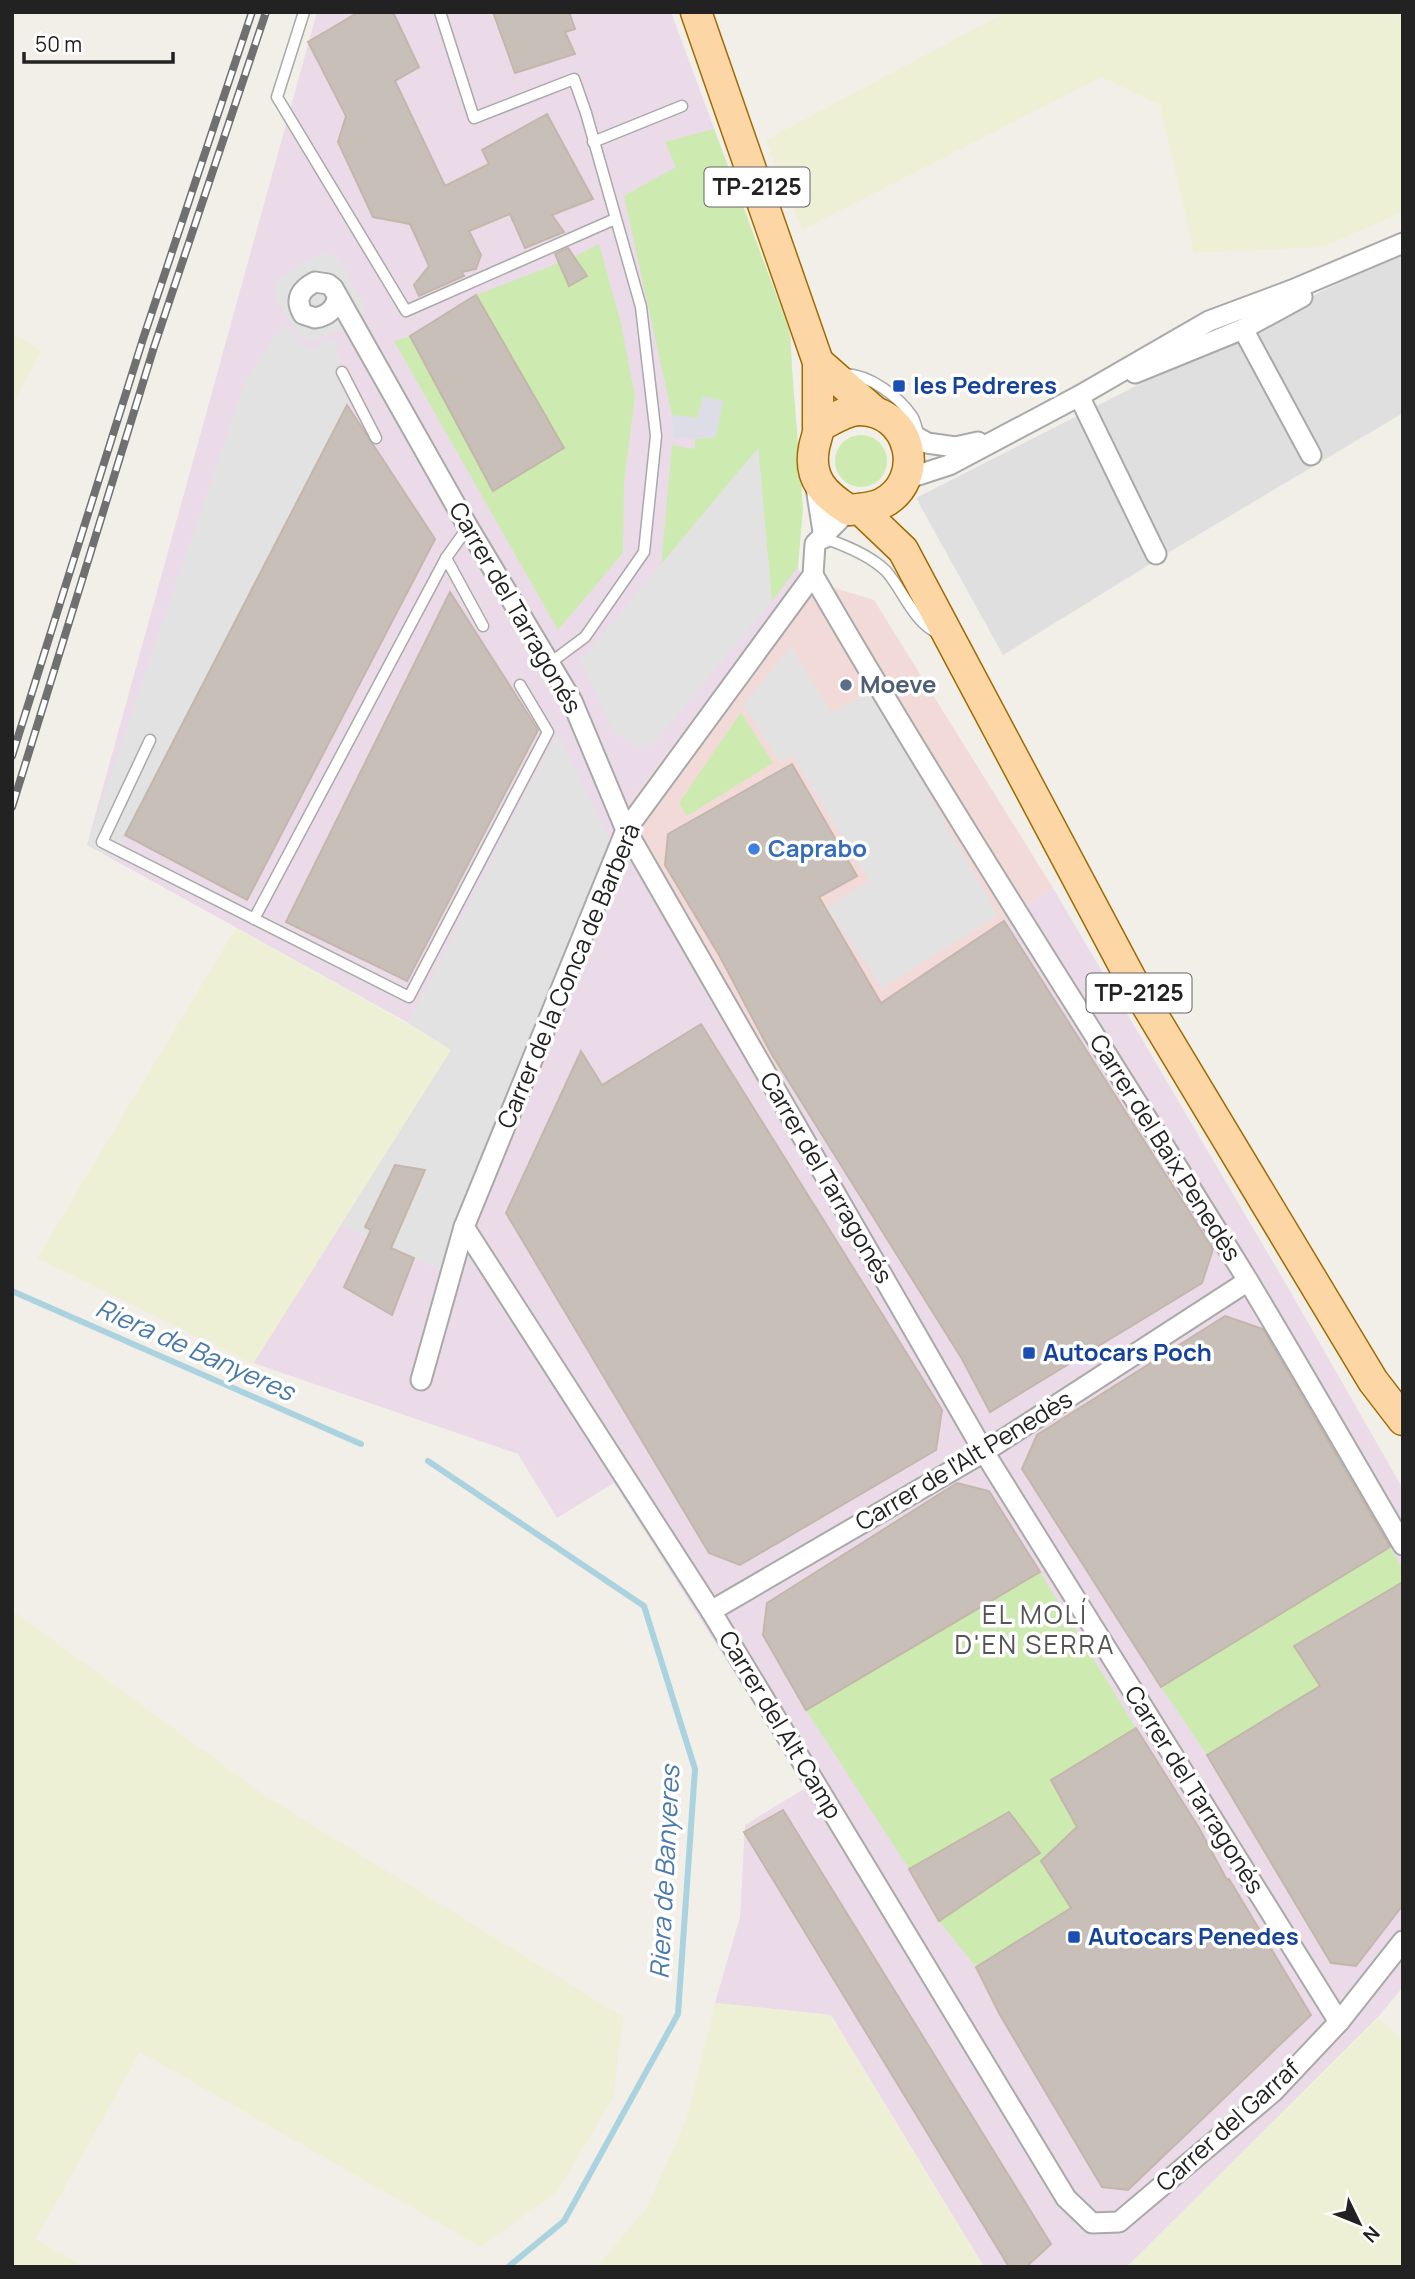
<svg xmlns="http://www.w3.org/2000/svg" width="1415" height="2279" font-family="Manrope,sans-serif">
  <style>
    .residential { fill: #e0dfdf }
    .commercial { fill: #f2dad9 }
    .industrial { fill: #ebdbe8 }
    .farmland { fill: #eef0d5 }
    .grass { fill: #cdebb0 }
    .parking { fill: #e2e2e2 }
    .plaza { fill: #dddde8 }
    .lines { fill: none; stroke-linecap: round; stroke-linejoin: round }
    .stream { stroke: #aad3df; stroke-width: 6 }
    .building { fill: #c7bfb8; stroke: #c4b6ab; stroke-width: 2 }
    .lane-casing { stroke: #a9a9a9; stroke-width: 13 }
    .street-casing { stroke: #a9a9a9; stroke-width: 23 }
    .primary-casing { stroke: #a06b00; stroke-width: 33 }
    .lane { stroke: #fff; stroke-width: 10 }
    .street { stroke: #fff; stroke-width: 19 }
    .primary { stroke: #fcd6a4; stroke-width: 30 }
    .rail-casing { stroke: #707070; stroke-width: 8 }
    .rail { stroke: #fff; stroke-width: 5; stroke-dasharray: 16; stroke-linecap: butt }
    .transit-dot { fill: #1a4fb4; stroke: #fff; stroke-width: 2.5 }
    .service-dot { fill: #5c6f8a; stroke: #fff; stroke-width: 2.5 }
    .shop-dot { fill: #3f7fe0; stroke: #fff; stroke-width: 2.5 }
    .labels { text-anchor: middle; stroke-width: 7; stroke-linejoin: round; paint-order: stroke }
    .shield { fill: #fff; stroke: #646464; stroke-width: 2 }
    .shield-label { font-size: 23px; font-weight: bold; fill: #222 }
    .transit-label { font-size: 24px; font-weight: bold; fill: #164399; stroke: #fff; text-anchor: start }
    .street-label { font-size: 24px; fill: #222; stroke: #fff }
    .service-label { font-size: 24px; font-weight: bold; fill: #4e5e75; stroke: #fff; text-anchor: start }
    .shop-label { font-size: 24px; font-weight: bold; fill: #366cbe; stroke: #fff; text-anchor: start }
    .water-label { font-size: 26px; font-style: italic; fill: #4a7aab; stroke: #fff }
    .neighbourhood-label { font-size: 26px; letter-spacing: 2px; fill: #555; stroke: #fff }
  </style>
  <rect width="100%" height="100%" fill="#f2efe9"/>
  <polygon class="residential" points="1403,250 1403,413 1176,548 1003,655 916,498"/>
  <polygon class="commercial" points="802,578 874,600 1053,888 775,1073 618,817"/>
  <polygon class="industrial" points="317,12 671,12 791,337 798,567 802,578 618,817 775,1073 1053,888 1286,1284 1403,1489 1403,1987 1378,2017 1130,2264 1124,2267 984,2267 831,2015 715,2003 740,1917 745,1825 807,1787 614,1483 557,1518 518,1454 253,1363 452,1047 87,845"/>
  <g class="farmland">
    <polygon points="1006,12 1403,12 1403,212 1322,247 1194,253 1160,105 1102,77 802,230 766,140"/>
    <polygon points="12,333 42,351 12,405"/>
    <polygon points="236,928 452,1049 253,1364 37,1258"/>
    <polygon points="12,1610 267,1797 623,2017 613,2098 558,2191 481,2247 140,2052 36,2239 84,2267 12,2267"/>
    <polygon points="715,2003 830,2015 984,2267 596,2267 646,2209 686,2120"/>
    <polygon points="1378,2017 1403,2040 1403,2267 1132,2267 1130,2264"/>
  </g>
  <g class="grass">
    <polygon points="714,129 789,329 803,509 798,567 772,601 758,449 661,565 672,445 695,449 695,439 716,437 697,418 672,415 624,196 676,167 665,142"/>
    <polygon points="599,244 621,323 635,397 624,482 623,553 558,630 394,341 410,336 493,491 564,448 476,295 559,263 570,285 587,276 574,257"/>
    <circle cx="861" cy="461" r="26"/>
    <polygon points="741,712 773,763 687,816 679,803"/>
    <polygon points="1390,1547 1403,1570 1403,1582 1320,1686 1207,1755 1161,1687"/>
    <polygon points="1040,1572 1136,1728 1051,1780 1077,1827 1071,1908 976,1967 939,1921 1039,1853 1009,1812 909,1869 806,1710"/>
  </g>
  <g class="parking">
    <polygon points="324,252 335,256 346,270 368,312 332,334 311,340 299,337 274,296 276,281 303,263"/>
    <polygon points="283,325 310,350 334,338 347,405 114,859 87,845 245,382"/>
    <polygon points="758,448 772,601 652,745 634,746 613,731 581,660"/>
    <polygon points="791,647 832,713 870,691 998,915 882,988 827,908 869,880 793,756 780,762 743,705"/>
    <polygon points="558,732 611,844 440,1270 341,1225 451,1050 408,1023"/>
  </g>
  <polygon class="plaza" points="703,396 723,401 716,437 673,438 672,415 697,418"/>
  <g class="lines">
    <g class="stream">
      <polyline points="12,1291 361,1444"/>
      <polyline points="428,1461 644,1606 695,1769 678,2014 564,2221 508,2267"/>
    </g>
  </g>
  <g class="building">
    <polygon points="359,12 393,12 419,67 395,81 445,186 489,164 482,150 547,114 593,199 552,215 564,232 525,248 510,214 469,231 481,255 476,269 462,272 464,276 419,296 414,285 429,266 410,224 373,217 338,142 346,116 308,42"/>
    <polygon points="493,12 569,12 575,29 565,32 575,54 515,73"/>
    <polygon points="568,248 587,276 569,286 555,254"/>
    <polygon points="476,295 564,448 493,491 410,336"/>
    <polygon points="347,405 435,539 247,900 125,835"/>
    <polygon points="450,592 538,730 407,981 286,922"/>
    <polygon points="792,764 857,876 819,897 881,1003 1004,921 1213,1249 1202,1283 990,1412 962,1359 771,1053 719,955 665,865 668,834"/>
    <polygon points="701,1024 942,1410 936,1450 740,1565 709,1553 506,1213 581,1051 602,1085"/>
    <polygon points="395,1165 425,1170 391,1248 414,1258 392,1315 344,1287 371,1230 365,1227"/>
    <polygon points="1225,1316 1263,1329 1390,1547 1161,1687 1022,1469 1037,1435"/>
    <polygon points="957,1483 989,1491 1040,1572 806,1710 763,1635 767,1603"/>
    <polygon points="1403,1582 1403,1905 1356,1966 1331,1963 1207,1755 1320,1686 1294,1646"/>
    <polygon points="1136,1728 1199,1828 1227,1880 1229,1879 1311,2015 1128,2190 1102,2187 1000,2015 976,1967 1071,1908 1041,1861 1077,1827 1051,1780"/>
    <polygon points="783,1810 1051,2244 1026,2267 1009,2267 744,1832"/>
    <polygon points="1009,1812 1040,1853 939,1921 909,1869"/>
  </g>
  <g class="lines">
    <g class="lane-casing">
      <g id="lane">
        <polyline points="304,12 277,97 406,311 615,219"/>
        <polyline points="440,12 474,118 574,79 586,113 641,307 656,436 644,552 585,637 550,663"/>
        <polyline points="593,142 682,106"/>
        <polyline points="342,372 376,438"/>
        <path d="M845,374C870,375 898,396 912,416C916,422 917,431 919,438"/>
        <path d="M824,538C844,545 870,555 886,571C903,590 914,623 938,633"/>
        <polyline points="446,558 483,626"/>
        <polyline points="150,740 102,842 409,997 548,732 520,685"/>
        <polyline points="254,919 446,558 468,527"/>
      </g>
    </g>
    <g class="street-casing">
      <g id="street">
        <path d="M337,297C336,310 326,316 315,318L303,314C294,299 301,289 315,282L328,284L333,288L468,527L572,701L626,830L984,1452L1339,2022"/>
        <polyline points="1243,329 1311,455"/>
        <polyline points="1135,373 1243,329 1302,297"/>
        <polyline points="1079,396 1156,554"/>
        <polyline points="898,426 927,443 955,447 978,442"/>
        <polyline points="906,479 949,465 1079,396 1209,321 1292,290 1403,243"/>
        <polyline points="815,481 824,538"/>
        <path d="M813,575C951,814 1102,1044 1247,1279C1300,1367 1351,1456 1403,1545"/>
        <polyline points="464,1227 711,1611 1066,2198 1092,2223 1119,2222 1273,2092 1339,2022 1403,1941"/>
        <polyline points="421,1380 464,1227 626,830 813,575 815,544 849,510"/>
        <polyline points="711,1611 984,1452 1248,1281"/>
      </g>
    </g>
    <g class="primary-casing">
      <g id="primary">
        <path d="M696,12L818,362V427C819,435 815,440 814,448C808,479 825,495 849,510C859,509 872,508 881,504C928,481 912,409 858,410C844,411 830,421 818,427"/>
        <polyline points="818,362 875,412"/>
        <polyline points="860,509 903,550 1131,979 1373,1381 1403,1420"/>
      </g>
    </g>
    <use href="#lane" class="lane"/>
    <use href="#street" class="street"/>
    <use href="#primary" class="primary"/>
    <g class="rail-casing">
      <g id="rail">
        <polyline points="12,756 143,339 252,12"/>
        <polyline points="12,807 154,347 266,12"/>
      </g>
    </g>
    <use href="#rail" class="rail"/>
  </g>
  <g class="transit-dot">
    <rect x="892" y="379" width="14" height="14" rx="3.5"/>
    <rect x="1022" y="1346" width="14" height="14" rx="3.5"/>
    <rect x="1067" y="1930" width="14" height="14" rx="3.5"/>
  </g>
  <circle class="service-dot" cx="846" cy="685" r="7"/>
  <circle class="shop-dot" cx="754" cy="849" r="7"/>
  <g class="labels">
    <g class="shield">
      <rect x="704.5" y="167.5" width="105" height="39" rx="5"/>
      <rect x="1086.5" y="973.5" width="105" height="39" rx="5"/>
    </g>
    <g class="shield-label">
      <text x="757" y="195">TP-2125</text>
      <text x="1139" y="1001">TP-2125</text>
    </g>
    <g class="transit-label">
      <text x="913" y="394">les Pedreres</text>
      <text x="1043" y="1361">Autocars Poch</text>
      <text x="1088" y="1945">Autocars Penedes</text>
    </g>
    <g class="street-label">
      <text transform="translate(515 608) rotate(60)" y="8">Carrer del Tarragonés</text>
      <text transform="translate(569 976) rotate(-67)" y="8">Carrer de la Conca de Barberà</text>
      <text transform="translate(1165 1148) rotate(58)" y="8">Carrer del Baix Penedès</text>
      <text transform="translate(826 1178) rotate(60)" y="8">Carrer del Tarragonés</text>
      <text transform="translate(964 1461) rotate(-31)" y="8">Carrer de l'Alt Penedès</text>
      <text transform="translate(780 1725) rotate(59)" y="8">Carrer del Alt Camp</text>
      <text transform="translate(1194 1790) rotate(58)" y="8">Carrer del Tarragonés</text>
      <text transform="translate(1228 2126) rotate(-42)" y="8">Carrer del Garraf</text>
    </g>
    <g class="service-label">
      <text x="860" y="693">Moeve</text>
    </g>
    <g class="shop-label">
      <text x="768" y="857">Caprabo</text>
    </g>
    <g class="water-label">
      <text transform="translate(195 1350) rotate(24)" y="9">Riera de Banyeres</text>
      <text transform="translate(665 1872) rotate(-87)" y="9">Riera de Banyeres</text>
    </g>
    <g class="neighbourhood-label">
      <text x="1035" y="1624">EL MOLÍ<tspan x="1035" dy="30">D'EN SERRA</tspan></text>
    </g>
  </g>
  <rect width="1415" height="2279" fill="none" stroke="#222222" stroke-width="28"/>
  <g transform="translate(1359 2223) rotate(133)" stroke="#ffffff" stroke-width="5" paint-order="stroke">
  <path d="M0-5L12 26L0 18L-12 26Z" fill="#222222"/>
  <text y="-10" font-size="19" font-weight="bold" text-anchor="middle" fill="#222222">N</text>
  </g>
  <path d="M24 52v10h149v-10" fill="none" stroke="#222222" stroke-width="3.5"/>
  <text x="35" y="52" font-size="21" fill="#222222" stroke="#ffffff" stroke-width="5" paint-order="stroke">50 m</text>
</svg>
